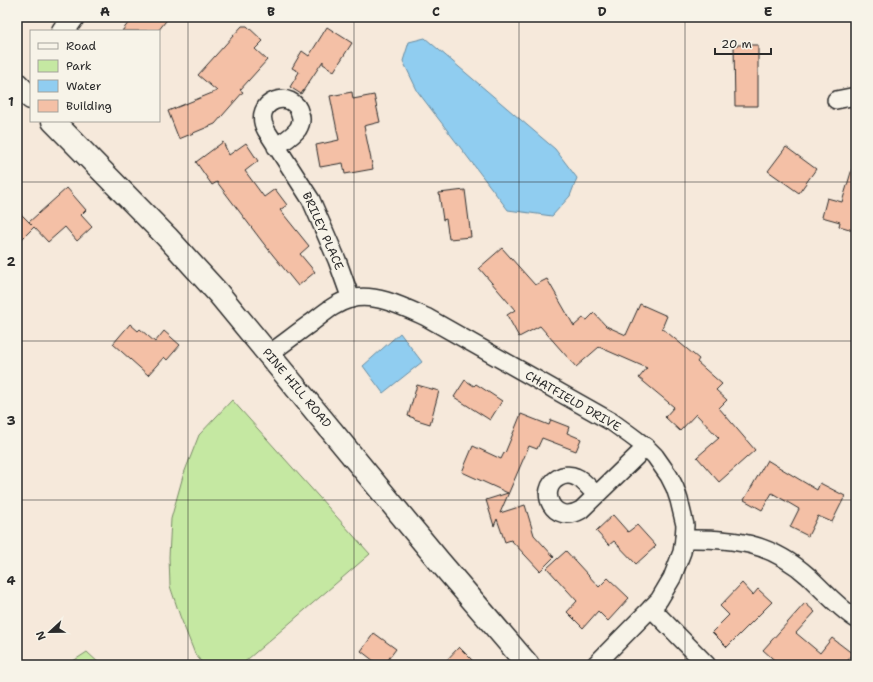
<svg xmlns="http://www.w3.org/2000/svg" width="873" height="682" font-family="'Shantell Sans',sans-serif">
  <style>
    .green { fill: #c5e8a2; stroke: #788a66 }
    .water { fill: #90cdf0; stroke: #688ca1 }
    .building { fill: #f4c0a6; stroke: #2b2b2b }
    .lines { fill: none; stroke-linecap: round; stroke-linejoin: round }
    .street-casing { stroke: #2b2b2b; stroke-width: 20 }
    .secondary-casing { stroke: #2b2b2b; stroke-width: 25 }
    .street { stroke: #f7f3e8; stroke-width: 17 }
    .secondary { stroke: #f7f3e8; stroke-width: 22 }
    .grid { fill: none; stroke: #2b2b2b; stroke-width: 1; stroke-opacity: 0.55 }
    .labels { text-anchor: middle; stroke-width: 4; stroke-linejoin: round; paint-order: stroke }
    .street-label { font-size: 12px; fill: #2b2b2b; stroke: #f7f3e8 }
    .neatline { fill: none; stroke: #2b2b2b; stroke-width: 1.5 }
    .grid-label { font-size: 13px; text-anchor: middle; font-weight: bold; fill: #2b2b2b }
  </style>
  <rect width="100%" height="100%" fill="#f6e9db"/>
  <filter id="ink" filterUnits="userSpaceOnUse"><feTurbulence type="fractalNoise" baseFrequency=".025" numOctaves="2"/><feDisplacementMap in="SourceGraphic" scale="8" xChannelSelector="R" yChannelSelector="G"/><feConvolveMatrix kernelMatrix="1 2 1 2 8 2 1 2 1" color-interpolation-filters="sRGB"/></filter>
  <g filter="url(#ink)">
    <g class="green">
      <polygon points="232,400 370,554 241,665 204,665 195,654 180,616 170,586 169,557 171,519 183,476 199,435"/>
      <polygon points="87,652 101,665 67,665"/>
    </g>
    <g class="water">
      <polygon points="425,38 555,149 577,178 570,196 552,216 508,210 418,92 403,61 409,42"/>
      <polygon points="400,333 422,362 383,393 363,366"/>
    </g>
    <g class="building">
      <polygon points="133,17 169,17 158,31 122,31"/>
      <polygon points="242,26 247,26 263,41 255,49 267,60 240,90 243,92 215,124 179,139 168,111 217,91 198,75"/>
      <polygon points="327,27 352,43 334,71 323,64 323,61 301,94 290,87 299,72 292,68 302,51 309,56"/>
      <polygon points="734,45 758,45 758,106 735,106"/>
      <polygon points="352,92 353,99 374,95 380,122 364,126 373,169 345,174 343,163 320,167 316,145 339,140 330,96"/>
      <polygon points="223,142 229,155 246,143 258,161 245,171 264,197 275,189 287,205 280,210 309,246 300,254 315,272 298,286 264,244 217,182 212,185 196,162"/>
      <polygon points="786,147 816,169 799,193 768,171"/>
      <polygon points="852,169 856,170 856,220 853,230 839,226 840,222 822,217 827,198 842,202"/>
      <polygon points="67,188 86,210 81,215 92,227 77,241 65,227 48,242 34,227 17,244 17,210 32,225 29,222"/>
      <polygon points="465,190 471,237 449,239 446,219 443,220 439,193"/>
      <polygon points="502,248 535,285 547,279 574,326 583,318 587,320 594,313 606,326 626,335 640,304 667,316 662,328 699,359 697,362 722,384 716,390 727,400 719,408 755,450 719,482 697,457 719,438 696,414 680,431 665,417 674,407 639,378 647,368 599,347 576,367 540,326 519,337 507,315 515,310 479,268"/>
      <polygon points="130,324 138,331 140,329 155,342 164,331 180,345 167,360 164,357 148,375 113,344"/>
      <polygon points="465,380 474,386 476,384 502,401 490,420 454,397"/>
      <polygon points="417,385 439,391 430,424 414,419 414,418 408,416"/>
      <polygon points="521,414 549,425 551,420 569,427 567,433 581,439 576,451 542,438 537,449 529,446 500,513 525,505 534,535 554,557 540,571 511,540 505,542 497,519 494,526 486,500 508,493 462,472 473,446 501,459 504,453 505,453"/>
      <polygon points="767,460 817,490 820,483 845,496 832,522 818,516 808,536 790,527 799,509 772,493 762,510 744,500"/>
      <polygon points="613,515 628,532 637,525 656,546 636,564 614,541 609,545 596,531"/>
      <polygon points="566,551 599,587 608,578 629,598 608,621 598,611 583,628 567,612 577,601 547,568"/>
      <polygon points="742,583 753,595 758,589 772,602 727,647 712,632 729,615 720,606"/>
      <polygon points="805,603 815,612 796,633 820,653 832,638 853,654 844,665 780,665 763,650"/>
      <polygon points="374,633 396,649 384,665 379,665 361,651"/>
      <polygon points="459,647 477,665 442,665"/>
    </g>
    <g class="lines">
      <g class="street-casing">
        <g id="street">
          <polyline points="836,100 856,96"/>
          <path d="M276,147C284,141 293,136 298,129C301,124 302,119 300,114C294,87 250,100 266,130L311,200L337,260L351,299"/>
          <path d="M269,354C283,344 297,333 311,323C323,314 335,303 350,299C374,292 404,307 426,317L612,422L630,435L646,447L655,456L669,476L675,488L679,500L685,525L684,539L682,552L672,578L659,600L595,665"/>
          <path d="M596,495C590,489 584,480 576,477C570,474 563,475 558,478C537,490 553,526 581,510L646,447"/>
          <path d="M684,539C733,538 770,542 808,576C824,591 838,607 856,619"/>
          <polyline points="651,608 707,665"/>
        </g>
      </g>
      <g class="secondary-casing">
        <g id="secondary">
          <polyline points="63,31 73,17"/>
          <polyline points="17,84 31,98"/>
          <polyline points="53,121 167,237 218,293 439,561 528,665"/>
        </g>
      </g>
      <use href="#street" class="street"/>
      <use href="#secondary" class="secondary"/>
    </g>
  </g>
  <path class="grid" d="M188,17V665M354,17V665M519,17V665M685,17V665M17,182H856M17,341H856M17,500H856"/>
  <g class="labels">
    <g class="street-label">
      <text transform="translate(323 231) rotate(66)" y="4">BRILEY PLACE</text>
      <text transform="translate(297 388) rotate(50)" y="4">PINE HILL ROAD</text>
      <text transform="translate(573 401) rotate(30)" y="4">CHATFIELD DRIVE</text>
    </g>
  </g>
  <rect width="873" height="682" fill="none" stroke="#f7f3e8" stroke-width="44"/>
  <rect x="30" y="30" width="130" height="92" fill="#f7f3e8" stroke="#a5a39c"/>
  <rect x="38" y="43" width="20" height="6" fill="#f7f3e8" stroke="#a5a39c"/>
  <text x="66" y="50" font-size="12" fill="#2b2b2b">Road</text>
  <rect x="38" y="60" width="20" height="12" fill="#c5e8a2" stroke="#a5a39c"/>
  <text x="66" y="70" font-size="12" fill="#2b2b2b">Park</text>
  <rect x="38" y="80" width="20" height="12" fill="#90cdf0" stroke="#a5a39c"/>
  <text x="66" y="90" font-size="12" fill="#2b2b2b">Water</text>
  <rect x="38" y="100" width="20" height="12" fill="#f4c0a6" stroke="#a5a39c"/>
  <text x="66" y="110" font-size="12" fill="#2b2b2b">Building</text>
  <g transform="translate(50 632) rotate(248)" stroke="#f7f3e8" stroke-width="3" paint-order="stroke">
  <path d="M0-3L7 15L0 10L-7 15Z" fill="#2b2b2b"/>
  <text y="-6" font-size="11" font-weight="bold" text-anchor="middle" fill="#2b2b2b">N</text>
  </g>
  <path d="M715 48v6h56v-6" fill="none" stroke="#2b2b2b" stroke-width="2"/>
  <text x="721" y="48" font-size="12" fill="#2b2b2b" stroke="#f7f3e8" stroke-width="3" paint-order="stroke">20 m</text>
  <rect x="22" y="22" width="829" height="638" class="neatline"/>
  <g class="grid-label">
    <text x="105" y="16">A</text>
    <text x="271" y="16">B</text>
    <text x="436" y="16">C</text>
    <text x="602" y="16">D</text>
    <text x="768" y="16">E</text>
    <text x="11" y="106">1</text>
    <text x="11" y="266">2</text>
    <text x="11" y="425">3</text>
    <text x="11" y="585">4</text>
  </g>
</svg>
